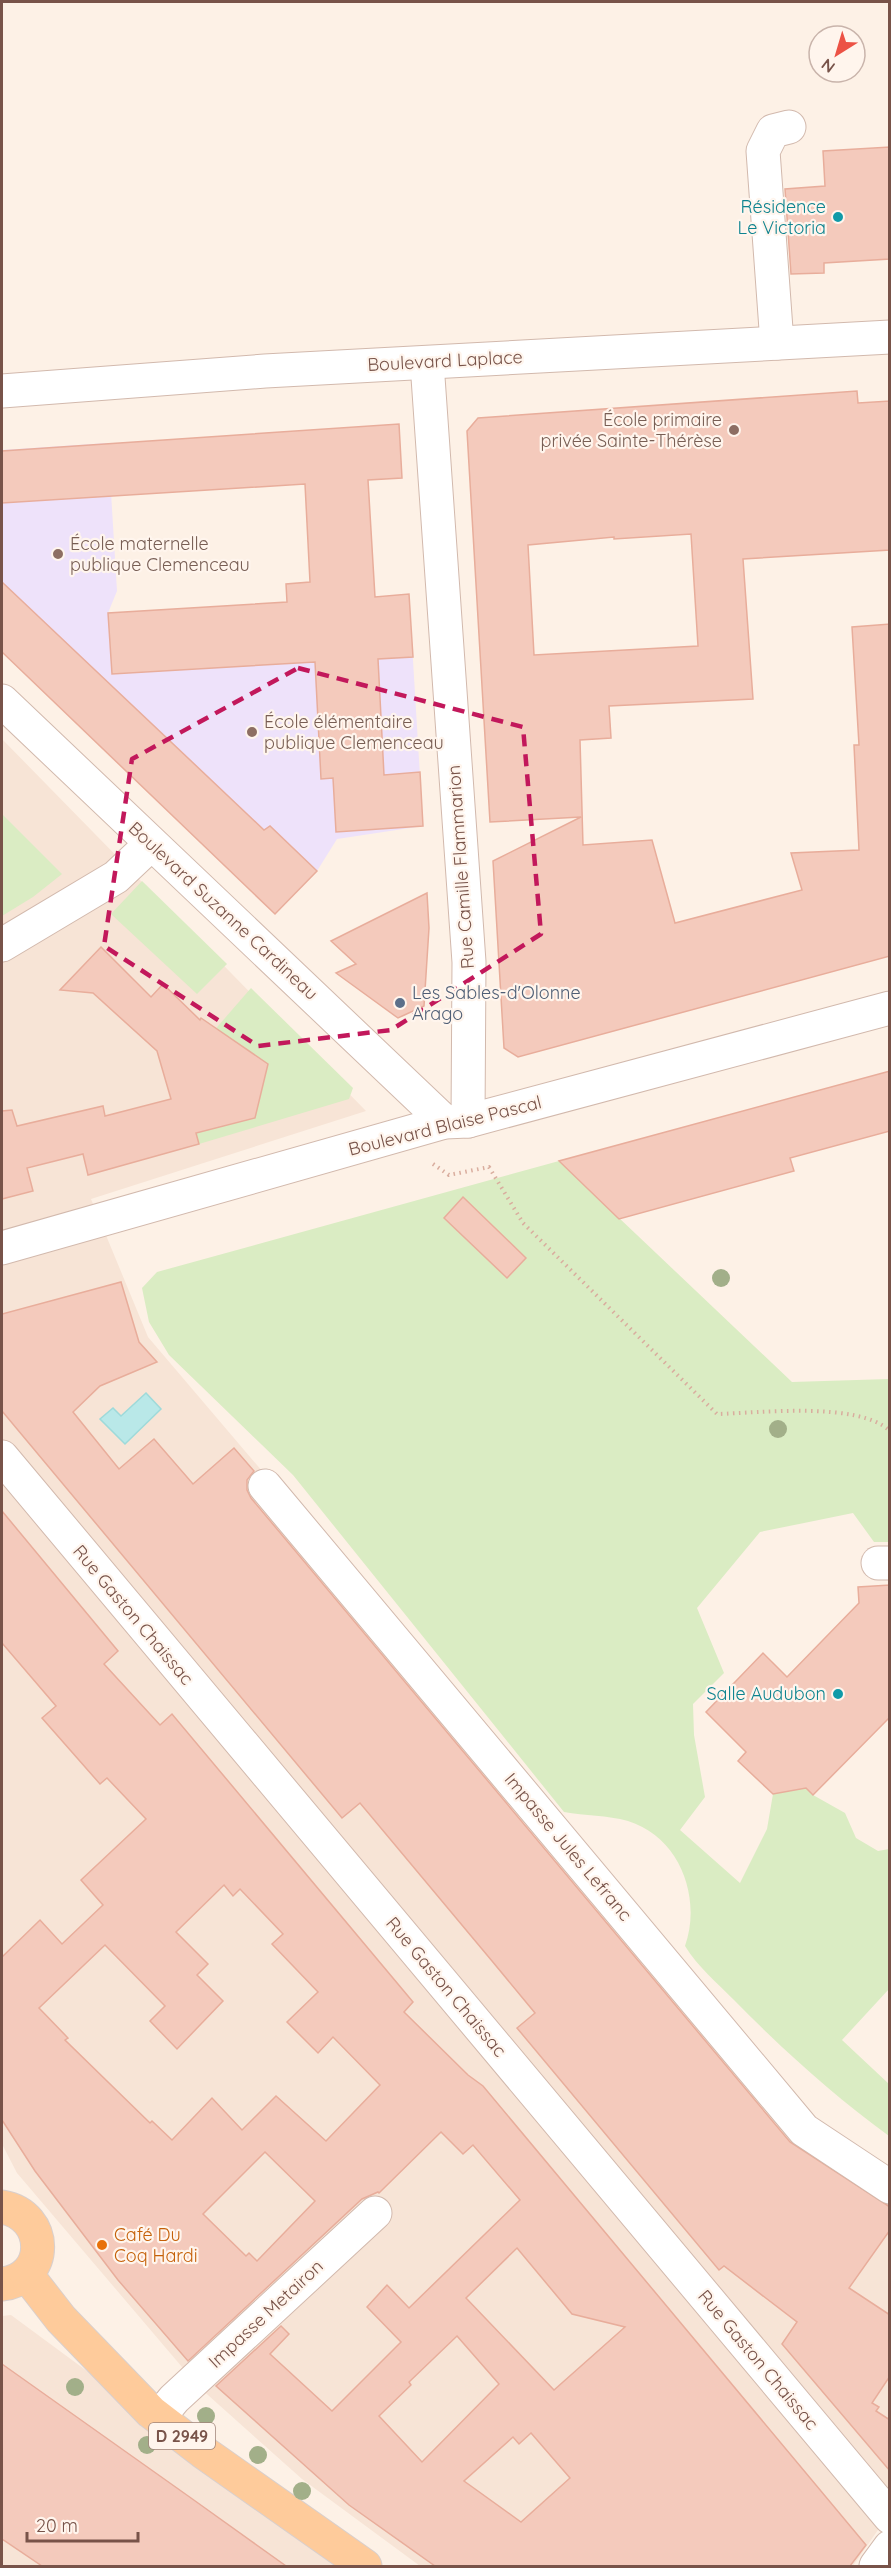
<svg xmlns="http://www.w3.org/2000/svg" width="891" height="2568" font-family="Quicksand,sans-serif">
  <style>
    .residential { fill: #f7e4d6 }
    .education { fill: #eee2fa }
    .green { fill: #daecc3 }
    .water { fill: #b9e8e8; stroke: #9edada; stroke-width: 1.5 }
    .building { fill: #f4cabc; stroke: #e8ad9b; stroke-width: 1.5; fill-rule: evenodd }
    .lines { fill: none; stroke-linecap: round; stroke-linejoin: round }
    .minor-casing { stroke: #d2b9ad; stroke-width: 35 }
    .major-casing { stroke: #d9cfcc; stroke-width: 35 }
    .path { stroke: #d9ad9e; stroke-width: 4; stroke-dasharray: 1.5 4.5; stroke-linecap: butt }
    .minor { stroke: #fff; stroke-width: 33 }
    .major { stroke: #fecb9b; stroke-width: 33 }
    .tree { fill: #a2af89 }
    .marked { fill: none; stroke: #c2185b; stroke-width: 4.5; stroke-dasharray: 12 8; stroke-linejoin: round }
    .culture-dot { fill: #0f9aa8; stroke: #fff5ed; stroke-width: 2 }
    .education-dot { fill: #8d6e63; stroke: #fff5ed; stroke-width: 2 }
    .service-dot { fill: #5c6f8a; stroke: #fff5ed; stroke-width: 2 }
    .food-dot { fill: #e8710a; stroke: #fff5ed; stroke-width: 2 }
    .labels { text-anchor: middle; stroke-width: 4.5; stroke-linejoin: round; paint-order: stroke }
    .shield { fill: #fff5ed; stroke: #a0847a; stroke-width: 1.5 }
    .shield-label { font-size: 16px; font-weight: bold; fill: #785349 }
    .culture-label { font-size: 18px; fill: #0d838f; stroke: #fff5ed; text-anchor: end }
    .street-label { font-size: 18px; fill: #785349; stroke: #fff5ed }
    .education-label { font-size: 18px; fill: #785e54; stroke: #fff5ed; text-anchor: start }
    .service-label { font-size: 18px; fill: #4e5e75; stroke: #fff5ed; text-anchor: start }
    .food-label { font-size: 18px; fill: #c56008; stroke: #fff5ed; text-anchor: start }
  </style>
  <rect width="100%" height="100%" fill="#fdf1e6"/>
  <g class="residential">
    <polygon points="2,739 366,1111 91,1199 148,1337 821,2128 889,2170 889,2514 853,2566 420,2566 302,2479 199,2387 17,2173 2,2144"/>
    <polygon points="11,2315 351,2566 2,2566 2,2316"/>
  </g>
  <polygon class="education" points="108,443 117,591 108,613 287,602 286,584 310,582 375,597 409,594 423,826 337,839 317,871 275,914 2,652 2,450"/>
  <g class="green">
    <polygon points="2,814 62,874 33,897 2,916"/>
    <polygon points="142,881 227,964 197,994 111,914"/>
    <polygon points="251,988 353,1088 349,1099 199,1144 179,1071"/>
    <path d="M559,1161L792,1382L889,1379V1542H874L853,1513L760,1532L697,1608L724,1673L693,1704L694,1735L705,1797L680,1830L740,1883L767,1829L773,1794L797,1779L813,1795L845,1813L856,1838L878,1851L889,1849V1989L842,2040L889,2084V2136C834,2096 782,2049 734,2000C717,1983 698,1967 685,1946C702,1898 680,1837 628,1821C607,1815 585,1816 564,1812L293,1475L169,1355L149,1322L142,1288L157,1272Z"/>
  </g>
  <polygon class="water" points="146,1393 161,1409 125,1444 100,1419 113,1408 121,1416"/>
  <g class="building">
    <polygon points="890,147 890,259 824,263 824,273 791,274 785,189 825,186 823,151"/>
    <path d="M857,391L858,403L890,401V550L743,559L753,699L609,706L611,738L580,740L583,845L652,840L675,923L802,890L791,853L859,850L854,745H859L852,627L890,624V956L518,1057L504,1048L493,861L581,817L490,822L467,431L478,418ZM691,534L698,646L534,655L528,545L614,537V539Z"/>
    <polygon points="399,424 402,478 368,480 375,597 409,594 413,657 378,659 384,775 420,772 423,826 336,832 333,778 321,779 315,662 112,674 108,613 287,602 286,584 310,582 305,484 2,503 2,451"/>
    <polygon points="2,582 264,830 270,826 317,871 275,914 2,652"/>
    <polygon points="427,893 429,928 424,1006 398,1018 336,973 356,964 331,941"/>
    <polygon points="101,947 151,997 163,984 200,1020 201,1018 268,1064 255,1118 196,1133 199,1144 88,1175 83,1154 27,1168 33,1191 2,1199 2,1111 12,1110 17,1126 103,1106 105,1116 171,1099 157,1051 93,993 60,990"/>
    <polygon points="890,1071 890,1131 790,1158 794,1171 619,1219 559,1161"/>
    <polygon points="463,1197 526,1258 507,1278 444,1218"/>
    <polygon points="121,1282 139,1342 157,1362 100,1386 73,1412 119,1469 154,1439 193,1484 234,1448 254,1471 247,1480 247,1490 251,1498 790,2142 890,2207 890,2230 849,2288 890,2315 890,2376 872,2403 879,2407 876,2411 890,2420 890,2471 782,2344 797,2322 724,2266 719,2270 517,2028 535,2013 492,1961 360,1803 342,1818 2,1411 2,1314"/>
    <path d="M2,1511L118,1651L104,1664L160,1725L172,1714L413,2002L404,2012L468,2075L483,2086L866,2545L850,2566H435L349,2505L216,2386L281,2326L289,2334L270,2354L332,2411L401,2342L367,2307L387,2285L409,2308L520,2200L473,2145L463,2154L441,2132L379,2193L378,2192L362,2199L188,2361L118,2280L35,2171L2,2120V1957L40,1920L62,1944L103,1905L81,1880L146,1819L107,1778L100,1784L42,1718L56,1706L2,1643ZM224,1885L233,1896L240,1889L283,1934L272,1944L318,1992L287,2022L318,2053L333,2037L380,2085L326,2141L276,2096L242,2130L212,2098L172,2140L152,2121L150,2123L65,2040L68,2038L39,2008L105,1945L165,2006L150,2021L177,2049L223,2001L197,1975L208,1964L176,1932ZM265,2152L315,2201L257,2261L249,2253L246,2256L203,2214ZM517,2248L572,2314L625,2327L554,2390L466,2298ZM457,2336L499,2384L422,2462L379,2416L411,2385L409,2382ZM531,2433L570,2478L521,2522L464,2481L513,2437L519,2444Z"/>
    <polygon points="890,1585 890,1717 813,1795 806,1788 773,1794 738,1761 746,1752 706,1712 763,1653 787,1677 859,1603 858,1587"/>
    <polygon points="2,2364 191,2498 286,2566 42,2566 2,2539"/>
  </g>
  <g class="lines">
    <g class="minor-casing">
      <g id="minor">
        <polyline points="777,343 763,151 773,131 789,127"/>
        <polyline points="427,363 469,962 468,1121"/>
        <polyline points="2,391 265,371 890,337"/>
        <polyline points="2,701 445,1122"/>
        <polyline points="2,945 116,877 151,844"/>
        <polyline points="2,1248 445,1122 468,1121 890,1008"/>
        <polyline points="2,1457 890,2517"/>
        <polyline points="265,1486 804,2130 890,2187"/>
        <polyline points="878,1563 890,1563"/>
        <polyline points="159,2417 174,2399 375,2213"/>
        <polyline points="876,2566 890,2547"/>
      </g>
    </g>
    <g class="major-casing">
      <g id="major">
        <path d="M2,2207C49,2215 50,2279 2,2284"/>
        <polyline points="26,2274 61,2319 151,2412 203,2452 365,2566"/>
      </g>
    </g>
    <path class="path" d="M433,1164L449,1175L489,1167L523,1223L717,1414C759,1413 858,1401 890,1431"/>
    <use href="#minor" class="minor"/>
    <use href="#major" class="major"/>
  </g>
  <g class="tree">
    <circle cx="721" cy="1278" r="9"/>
    <circle cx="778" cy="1429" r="9"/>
    <circle cx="75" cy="2387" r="9"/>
    <circle cx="206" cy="2416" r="9"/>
    <circle cx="147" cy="2445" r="9"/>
    <circle cx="258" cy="2455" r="9"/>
    <circle cx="302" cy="2491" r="9"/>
  </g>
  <path class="marked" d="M298,668L523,727L541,934L391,1030L258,1046L104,946L132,759Z"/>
  <g class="culture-dot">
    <circle cx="838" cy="217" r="6"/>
    <circle cx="838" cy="1694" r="6"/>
  </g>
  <g class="education-dot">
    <circle cx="734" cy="430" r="6"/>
    <circle cx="58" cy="554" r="6"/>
    <circle cx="252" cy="732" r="6"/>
  </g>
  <circle class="service-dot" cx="400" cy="1003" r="6"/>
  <circle class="food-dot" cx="102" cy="2245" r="6"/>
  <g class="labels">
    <rect class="shield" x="149" y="2423" width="66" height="26" rx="4.5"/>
    <g class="shield-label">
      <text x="182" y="2442">D 2949</text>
    </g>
    <g class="culture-label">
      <text x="826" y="213">Résidence<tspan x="826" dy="21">Le Victoria</tspan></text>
      <text x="826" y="1700">Salle Audubon</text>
    </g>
    <g class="street-label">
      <text transform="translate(445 361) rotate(-3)" y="6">Boulevard Laplace</text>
      <text transform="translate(461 867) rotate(-94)" y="6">Rue Camille Flammarion</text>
      <text transform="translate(223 911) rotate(43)" y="6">Boulevard Suzanne Cardineau</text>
      <text transform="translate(445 1126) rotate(-14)" y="6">Boulevard Blaise Pascal</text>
      <text transform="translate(133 1615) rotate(50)" y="6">Rue Gaston Chaissac</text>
      <text transform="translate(568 1847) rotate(50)" y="6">Impasse Jules Lefranc</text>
      <text transform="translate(446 1987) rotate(50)" y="6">Rue Gaston Chaissac</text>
      <text transform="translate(266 2314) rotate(-43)" y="6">Impasse Metairon</text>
      <text transform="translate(758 2360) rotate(50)" y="6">Rue Gaston Chaissac</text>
    </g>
    <g class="education-label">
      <text x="722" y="426" text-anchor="end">École primaire<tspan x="722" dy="21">privée Sainte-Thérèse</tspan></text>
      <text x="70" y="550">École maternelle<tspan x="70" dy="21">publique Clemenceau</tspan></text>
      <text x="264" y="728">École élémentaire<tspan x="264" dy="21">publique Clemenceau</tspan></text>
    </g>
    <g class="service-label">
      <text x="412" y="999">Les Sables-d'Olonne<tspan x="412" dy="21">Arago</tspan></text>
    </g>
    <g class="food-label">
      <text x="114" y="2241">Café Du<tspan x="114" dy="21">Coq Hardi</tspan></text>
    </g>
  </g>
  <rect width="891" height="2568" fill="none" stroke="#785349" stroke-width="6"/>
  <g transform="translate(837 54) rotate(217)"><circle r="28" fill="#fff5ed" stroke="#c9b4ab" stroke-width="1.5"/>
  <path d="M0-4.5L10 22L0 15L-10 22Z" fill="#ec5245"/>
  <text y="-9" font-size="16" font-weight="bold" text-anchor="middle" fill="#785349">N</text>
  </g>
  <path d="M27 2532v9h111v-9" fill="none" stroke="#785349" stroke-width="3"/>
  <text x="36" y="2532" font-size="18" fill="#785349" stroke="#fff5ed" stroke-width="4.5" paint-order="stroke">20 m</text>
</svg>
